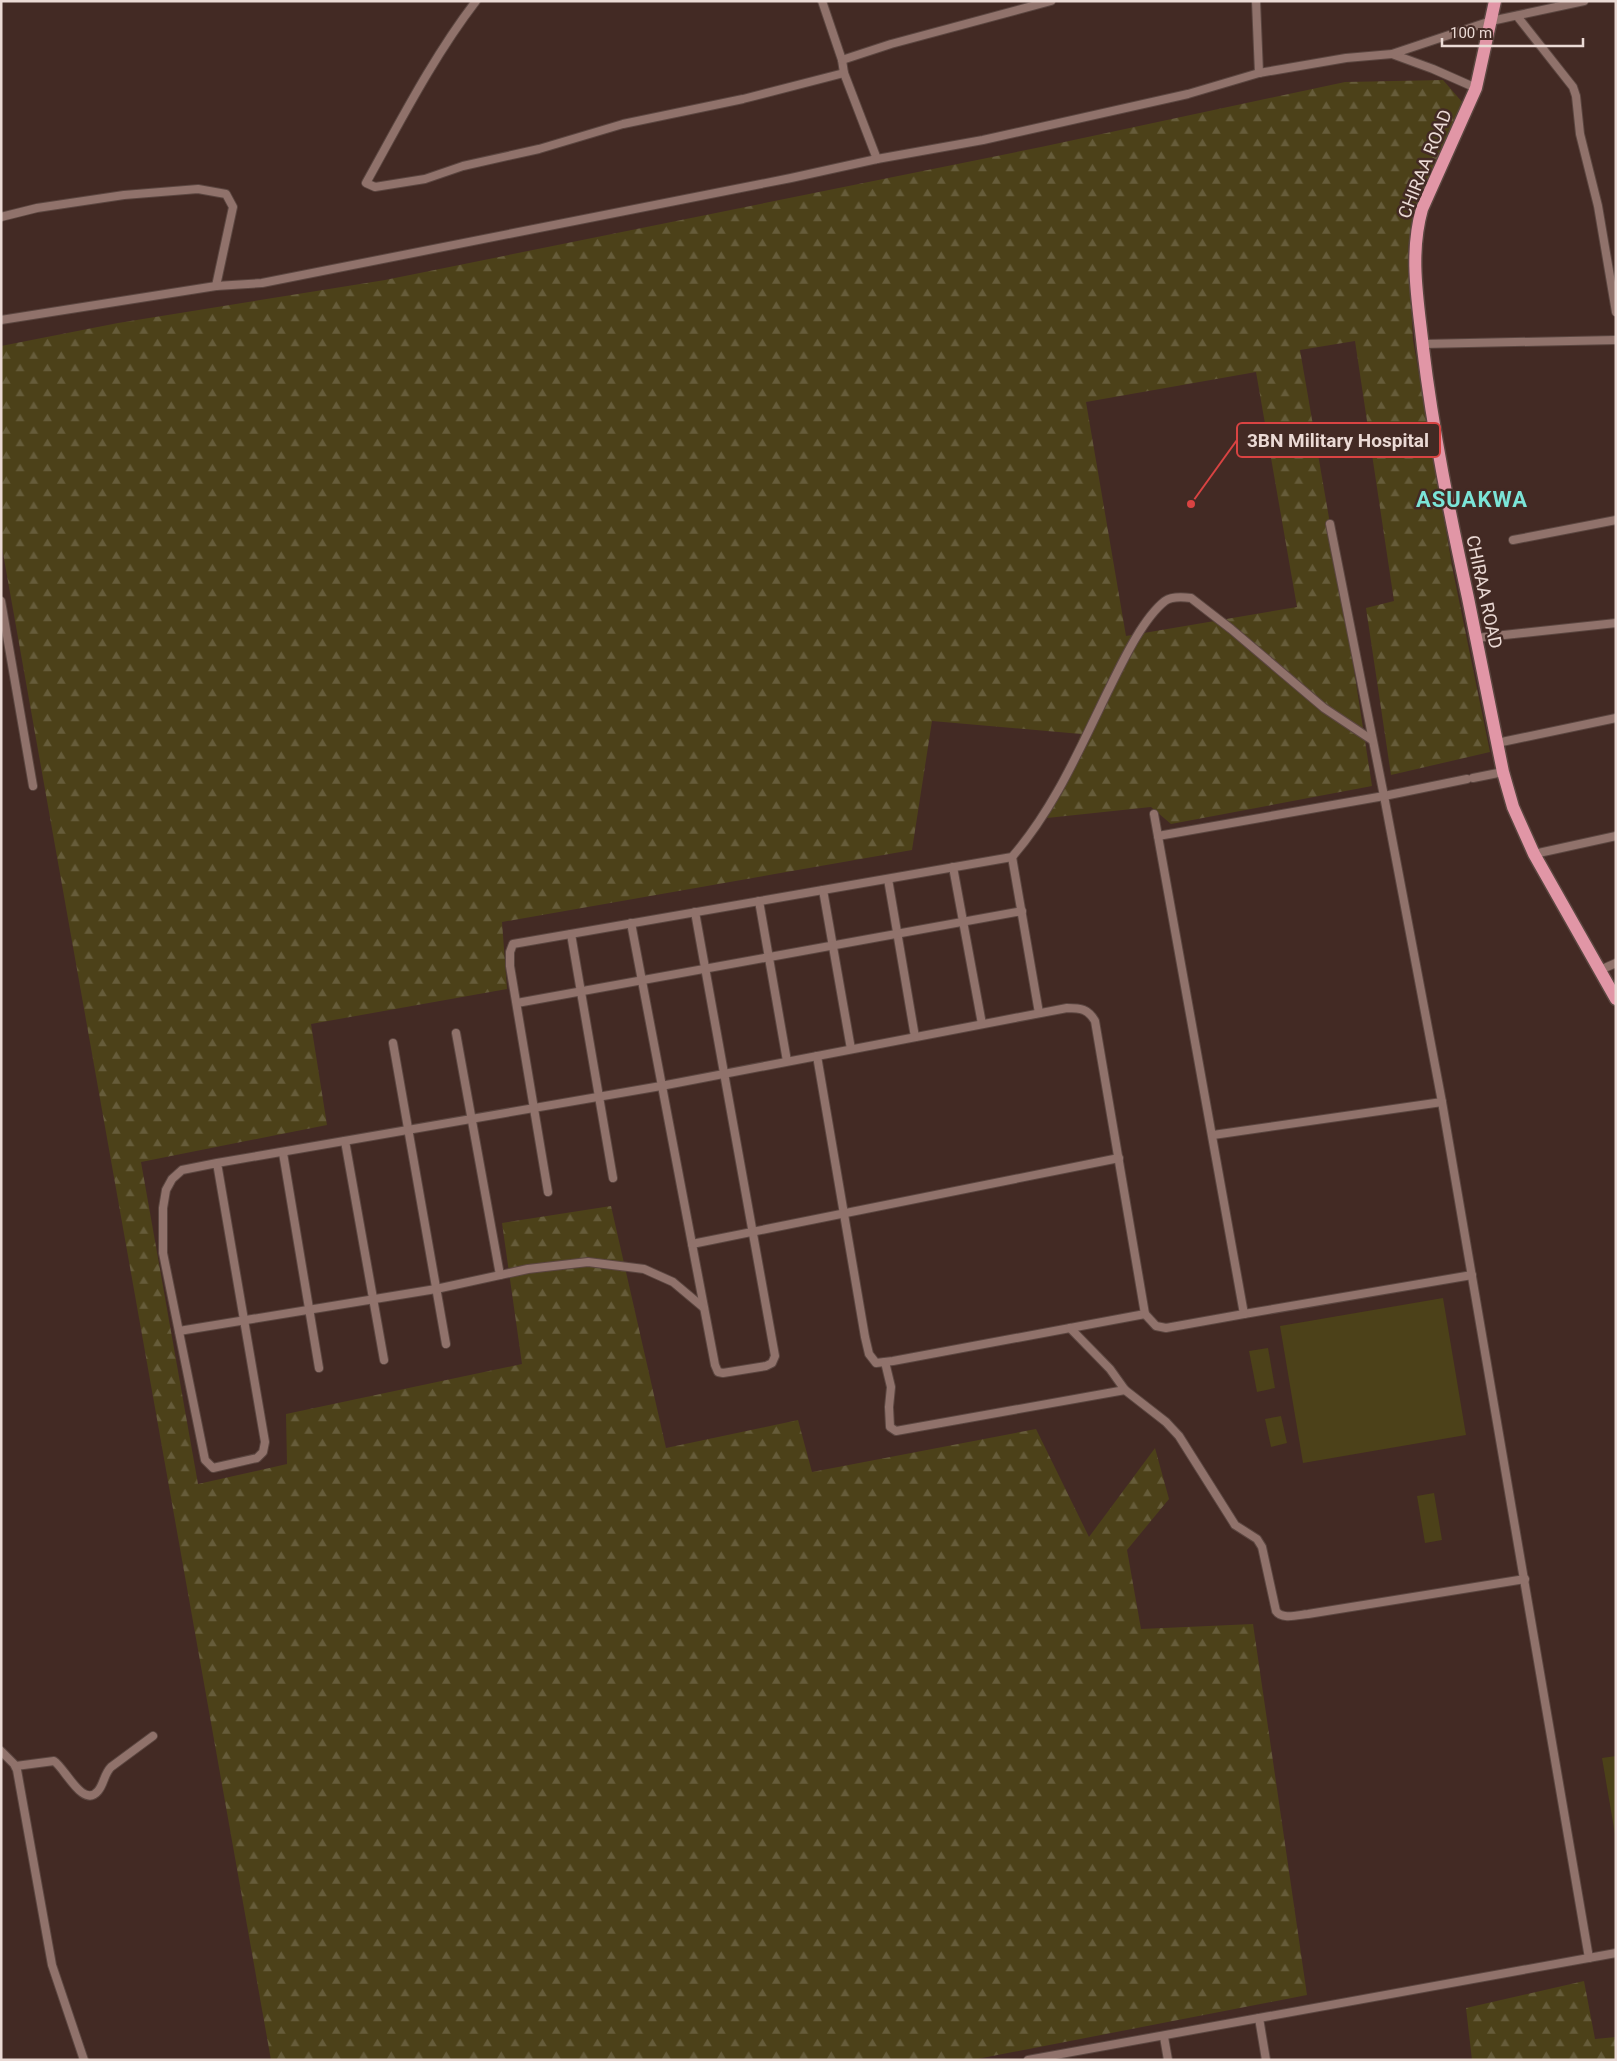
<svg xmlns="http://www.w3.org/2000/svg" width="1617" height="2061" font-family="Roboto,sans-serif">
  <style>
    .grass { fill: #4c4119 }
    .forest { fill: url(#forest-firs); fill-rule: evenodd }
    .lines { fill: none; stroke-linecap: round; stroke-linejoin: round }
    .minor-casing { stroke: #5b4640; stroke-width: 10 }
    .trunk-casing { stroke: #5b4640; stroke-width: 15 }
    .minor { stroke: #90726b; stroke-width: 8 }
    .trunk { stroke: #e196a6; stroke-width: 12 }
    .labels { text-anchor: middle; stroke-width: 5; stroke-linejoin: round; paint-order: stroke }
    .street-label { font-size: 18px; fill: #ebdad5; stroke: #432a24 }
    .district-label { font-size: 22px; font-weight: bold; letter-spacing: 1px; fill: #7be4d7; stroke: #432a24 }
    .leader { fill: none; stroke: #d94342; stroke-width: 2 }
    .callout-dot { fill: #d94342; stroke: #432a24; stroke-width: 2 }
    .callout { fill: #432a24; stroke: #d94342; stroke-width: 2 }
    .callout-label { font-size: 19px; text-anchor: middle; font-weight: bold; fill: #ebdad5 }
  </style>
  <defs>
    <pattern id="forest-firs" width="22" height="20" patternUnits="userSpaceOnUse" patternTransform="scale(1.25)"><rect width="22" height="20" fill="#4c4119"/><path d="M5 1l3.5 6h-7zM16 11l3.5 6h-7z" fill="#665c3a"/></pattern>
  </defs>
  <rect width="100%" height="100%" fill="#432a24"/>
  <g class="grass">
    <polygon points="1443,1298 1466,1435 1303,1463 1280,1326"/>
    <polygon points="1268,1348 1275,1388 1257,1392 1249,1351"/>
    <polygon points="1281,1416 1287,1443 1271,1447 1265,1419"/>
    <polygon points="1434,1493 1442,1540 1425,1543 1417,1496"/>
    <polygon points="1616,1756 1616,1840 1602,1758"/>
  </g>
  <g class="forest">
    <path d="M1443,80L1463,103L1408,246L1413,340L1453,571L1490,752L1391,775L1366,608L1394,601L1355,341L1300,350L1343,599L1372,786L1171,824L1151,807L1047,818L1081,734L932,721L912,850L502,922L507,989L311,1024L327,1125L141,1162L198,1484L287,1464L286,1414L522,1364L502,1223L611,1206L666,1448L798,1420L812,1472L1036,1429L1089,1537L1155,1448L1169,1499L1127,1550L1141,1629L1253,1624L1307,1995L972,2060H271L1,542V346L118,323L385,280L1041,147L1345,82ZM1256,372L1297,607L1126,636L1086,402Z"/>
    <polygon points="1584,1981 1595,2039 1616,2037 1616,2060 1472,2060 1466,2008"/>
  </g>
  <g class="lines">
    <g class="minor-casing">
      <g id="minor">
        <path d="M476,1C433,57 400,122 366,183L375,187L425,179L463,166L539,149L623,124L743,99L844,73"/>
        <polyline points="822,1 842,60 844,73 877,159"/>
        <polyline points="1256,1 1259,73"/>
        <polyline points="1517,16 1573,87 1576,96 1580,134 1598,206 1616,312"/>
        <polyline points="1392,54 1433,69 1476,88"/>
        <polyline points="842,60 891,44 1051,1"/>
        <polyline points="1,217 37,208 124,195 198,189 226,194 233,207 216,286"/>
        <polyline points="1,320 216,286 262,283 791,178 877,159 983,140 1188,94 1259,73 1346,58 1392,54 1491,21 1584,1"/>
        <polyline points="1423,344 1616,340"/>
        <polyline points="1513,540 1616,520"/>
        <polyline points="1,601 33,786"/>
        <polyline points="1476,638 1616,623"/>
        <polyline points="1497,743 1616,718"/>
        <polyline points="1473,778 1503,772"/>
        <polyline points="1467,779 1384,796 1442,1102 1589,1958"/>
        <polyline points="1154,814 1244,1314 1472,1275"/>
        <polyline points="1158,836 1384,796 1330,524"/>
        <polyline points="1534,854 1616,836"/>
        <polyline points="1012,857 1039,1013"/>
        <polyline points="953,867 982,1024"/>
        <polyline points="888,879 915,1037"/>
        <polyline points="823,890 851,1049"/>
        <polyline points="759,901 787,1061"/>
        <polyline points="631,923 715,1365 718,1372 723,1373 766,1366 772,1363 775,1356 695,912"/>
        <polyline points="571,934 613,1178"/>
        <polyline points="1600,970 1616,963"/>
        <polyline points="517,1003 1022,911"/>
        <polyline points="456,1033 500,1275"/>
        <polyline points="393,1043 446,1344"/>
        <polyline points="817,1056 865,1337 869,1354 876,1363 893,1361 1145,1314"/>
        <polyline points="1213,1135 1442,1102"/>
        <polyline points="345,1141 384,1360"/>
        <polyline points="283,1153 319,1368"/>
        <path d="M217,1163L265,1442L263,1452L257,1458L213,1468L205,1460L163,1253V1208L166,1190L172,1179L182,1170L217,1163L661,1086L1067,1008C1081,1008 1088,1009 1095,1021L1145,1314L1156,1326L1166,1328L1244,1314"/>
        <path d="M548,1192L510,966V952L513,944L1012,857C1054,809 1080,748 1108,691C1121,665 1142,619 1165,601C1172,596 1183,597 1191,598L1231,629L1324,708L1372,740"/>
        <polyline points="692,1244 1119,1158"/>
        <path d="M1070,1328L1110,1369L1125,1390L1166,1422L1179,1436L1235,1525L1257,1539L1262,1547L1276,1611C1282,1620 1298,1615 1308,1614L1525,1579"/>
        <polyline points="179,1331 436,1289 528,1269 588,1262 644,1269 673,1282 704,1308"/>
        <polyline points="885,1362 891,1387 889,1407 890,1427 896,1431 1125,1390"/>
        <polyline points="1,1751 14,1764 17,1770 52,1965 84,2060"/>
        <path d="M16,1766L54,1761C65,1768 83,1809 98,1791C104,1784 104,1774 111,1767L153,1736"/>
        <polyline points="1259,2018 1266,2060"/>
        <polyline points="1164,2037 1168,2060"/>
        <polyline points="1028,2060 1616,1953"/>
      </g>
    </g>
    <g class="trunk-casing">
      <path id="trunk" d="M1495,1L1476,88L1422,209C1409,255 1418,301 1423,348C1433,432 1450,515 1468,598C1480,656 1491,714 1503,772L1513,807L1534,854L1616,999"/>
    </g>
    <use href="#minor" class="minor"/>
    <use href="#trunk" class="trunk"/>
  </g>
  <g class="labels">
    <g class="street-label">
      <text transform="translate(1425 164) rotate(-68)" y="6">CHIRAA ROAD</text>
      <text transform="translate(1484 592) rotate(78)" y="6">CHIRAA ROAD</text>
    </g>
    <g class="district-label">
      <text x="1472" y="507">ASUAKWA</text>
    </g>
  </g>
  <path class="leader" d="M1191 504L1237 440"/>
  <circle class="callout-dot" cx="1191" cy="504" r="5"/>
  <rect class="callout" x="1237" y="423" width="203" height="34" rx="5"/>
  <g class="callout-label">
    <text x="1338" y="447">3BN Military Hospital</text>
  </g>
  <rect width="1617" height="2061" fill="none" stroke="#ebdad5" stroke-width="5"/>
  <path d="M1442 38v8h141v-8" fill="none" stroke="#ebdad5" stroke-width="2.5"/>
  <text x="1450" y="38" font-size="15" fill="#ebdad5" stroke="#432a24" stroke-width="4" paint-order="stroke">100 m</text>
</svg>
